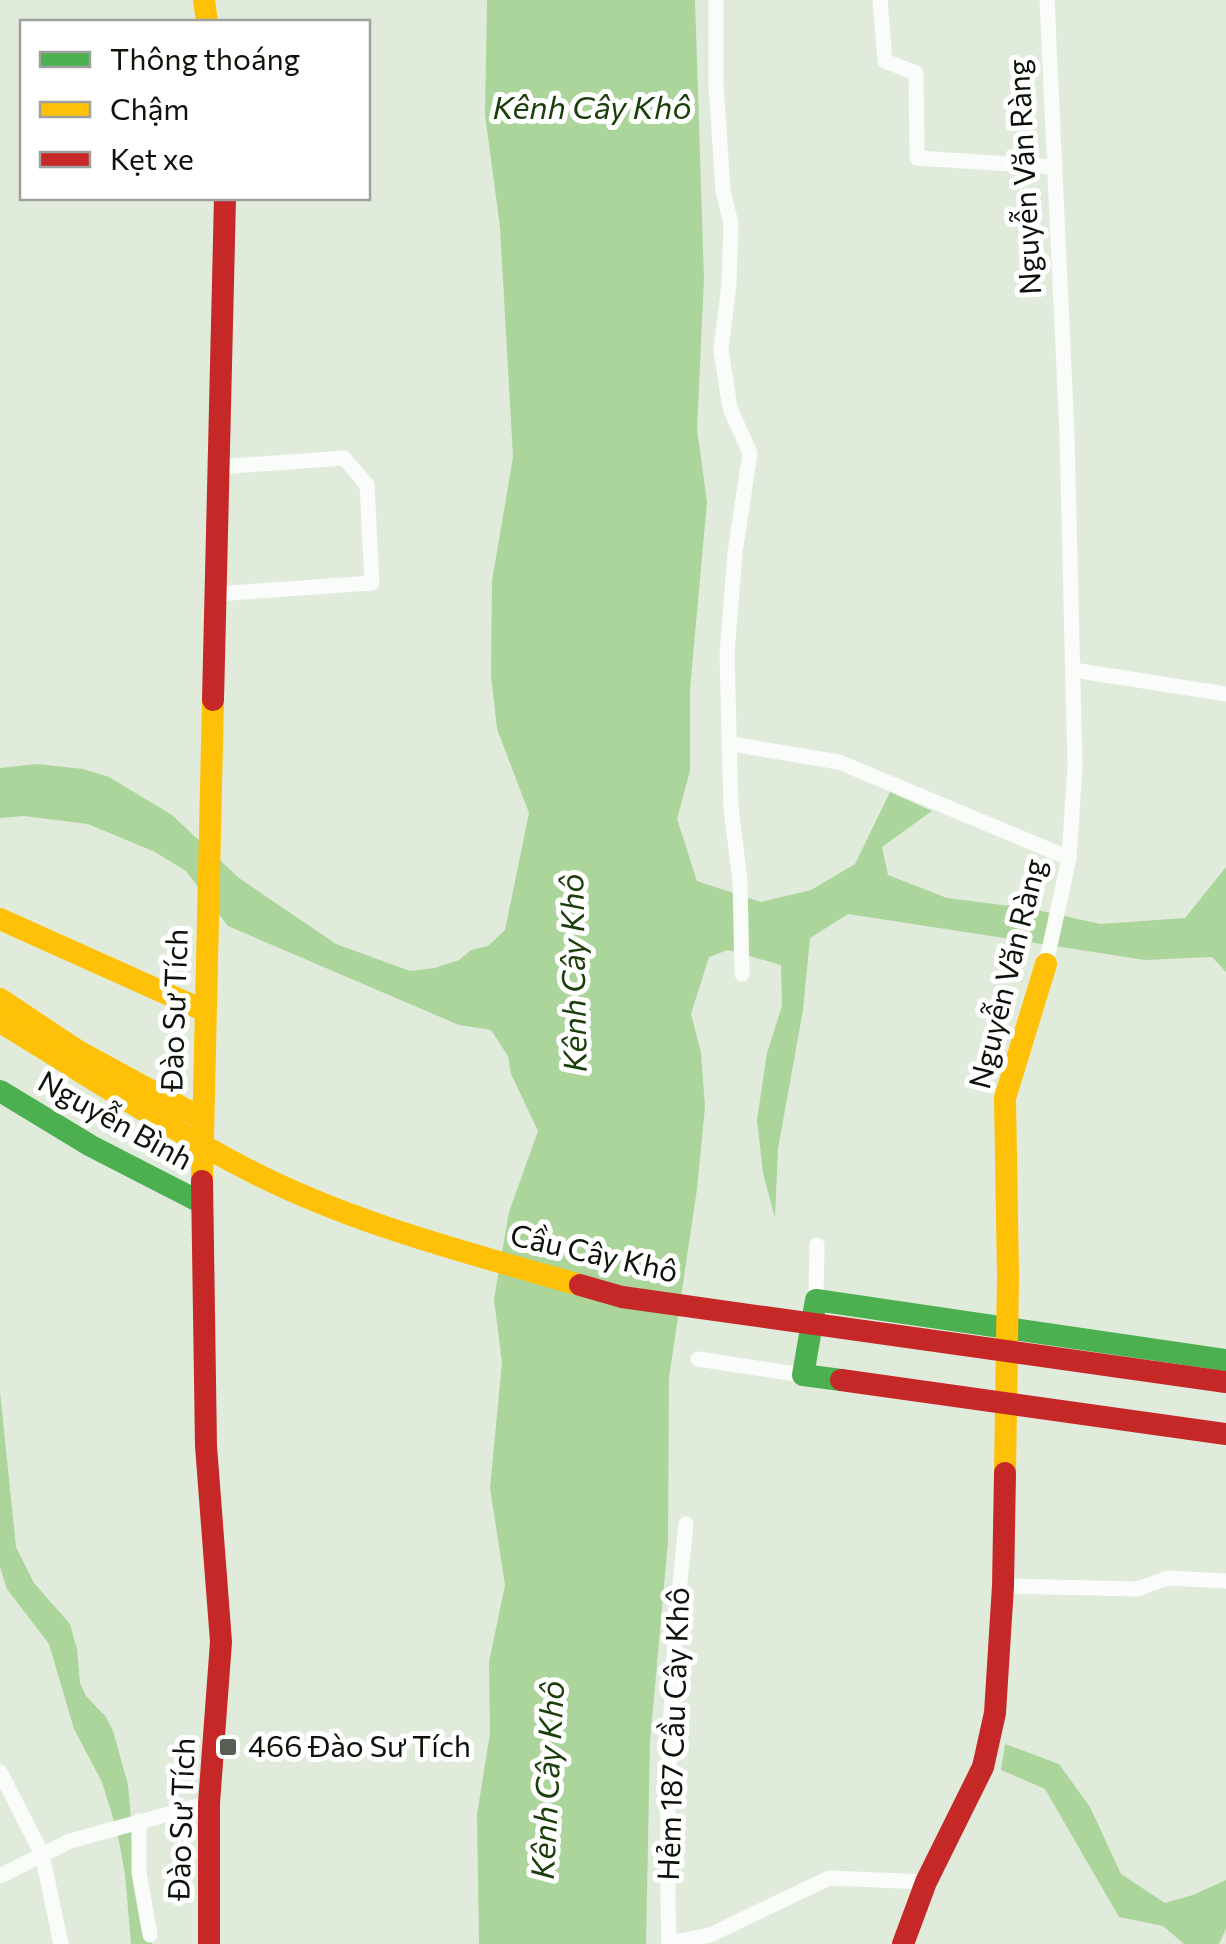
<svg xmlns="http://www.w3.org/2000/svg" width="1226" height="1944" font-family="Commissioner,sans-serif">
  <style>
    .water { fill: #acd59c }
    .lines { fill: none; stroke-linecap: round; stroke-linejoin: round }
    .street { stroke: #fafcfa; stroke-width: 15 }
    .fast { stroke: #4caf50; stroke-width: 22 }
    .slow { stroke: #ffc107; stroke-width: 22 }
    .jam { stroke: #c62828; stroke-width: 22 }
    .poi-dot { fill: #575f54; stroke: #fff; stroke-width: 4 }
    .labels { text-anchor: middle; stroke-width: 10; stroke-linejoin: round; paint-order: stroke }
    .street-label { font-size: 30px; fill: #0d130a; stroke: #fff }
    .poi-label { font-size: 30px; fill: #0d130a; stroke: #fff; text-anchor: start }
    .water-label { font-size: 32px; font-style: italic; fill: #1b3e0a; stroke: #fff }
  </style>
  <rect width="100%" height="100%" fill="#e0ebdc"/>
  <g class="water">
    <polygon points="487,0 695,0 704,279 697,429 707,502 690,689 690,771 677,819 697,881 761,902 811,890 855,864 890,792 932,811 882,847 888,875 947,898 1033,909 1100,924 1185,918 1226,867 1226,972 1212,957 1145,960 848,914 810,938 803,1010 778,1149 775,1218 763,1173 757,1120 767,1053 782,1006 781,965 728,950 709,957 691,1014 701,1053 705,1107 697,1189 669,1378 668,1542 650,1742 646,1944 479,1944 477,1815 490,1733 489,1662 505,1585 490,1488 502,1363 494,1299 509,1212 538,1131 511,1074 508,1056 491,1030 459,1025 228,926 186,871 155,852 88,824 24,816 0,818 0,768 37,764 83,769 109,777 172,815 239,878 336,944 410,971 435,968 459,960 471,950 488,946 505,930 529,813 497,729 491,675 492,581 513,457 500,227 485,115"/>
    <polygon points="0,1392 16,1547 34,1583 70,1624 77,1649 80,1683 86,1696 106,1717 113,1731 128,1785 131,1819 152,1944 131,1944 125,1874 117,1831 102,1782 74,1729 49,1644 7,1589 0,1567"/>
    <polygon points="1005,1744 1059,1764 1090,1807 1121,1874 1165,1903 1193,1895 1226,1880 1226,1929 1219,1944 1184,1944 1163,1926 1119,1917 1045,1789 1001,1770"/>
  </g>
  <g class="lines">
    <g class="street">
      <polyline points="716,0 716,84 723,191 731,223 729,284 721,350 730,408 750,453 735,553 727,654 731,808 740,881 742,974"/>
      <polyline points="880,0 885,61 916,73 917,158 1055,167"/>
      <polyline points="215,594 372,583 367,485 344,458 219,467"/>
      <polyline points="1074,670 1226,694"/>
      <polyline points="732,744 839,762 1069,858"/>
      <polyline points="1046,964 1069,858 1075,767 1067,434 1047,0"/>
      <polyline points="816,1300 817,1245"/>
      <polyline points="698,1359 803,1375"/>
      <polyline points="1003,1586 1137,1589 1168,1578 1226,1581"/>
      <polyline points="0,1772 42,1854 61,1944"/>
      <polyline points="139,1821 139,1873 150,1935"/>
      <polyline points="0,1876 70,1841 209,1803"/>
      <polyline points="669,1943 710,1935 829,1878 926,1882"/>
      <path d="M669,1944C665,1804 670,1664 686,1524"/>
    </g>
    <g class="fast">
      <polyline points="0,1091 91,1146 202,1203"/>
      <polyline points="841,1380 803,1375 816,1300 1226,1360"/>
    </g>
    <g class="slow">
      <polyline points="204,0 207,22"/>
      <polyline points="0,919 205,1011"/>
      <polyline points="0,999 78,1051 201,1118"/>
      <path d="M0,1022C78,1069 155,1120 235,1163C342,1221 464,1252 580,1285"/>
      <polyline points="202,1181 213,700"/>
      <polyline points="1005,1473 1008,1276 1005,1098 1046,964"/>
    </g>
    <g class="jam">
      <polyline points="213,700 225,198"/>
      <polyline points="202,1181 206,1446 221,1642 209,1803 209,1944"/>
      <polyline points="580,1285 622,1297 1226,1382"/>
      <polyline points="841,1380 1226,1434"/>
      <polyline points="903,1944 926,1882 983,1767 995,1713 1003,1586 1005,1473"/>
    </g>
  </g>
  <rect class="poi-dot" x="218" y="1737" width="20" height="20" rx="5"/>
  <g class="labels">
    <g class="street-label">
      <text transform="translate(1025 177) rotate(-93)" y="10">Nguyễn Văn Ràng</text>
      <text transform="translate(1008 974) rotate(-76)" y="10">Nguyễn Văn Ràng</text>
      <text transform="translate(175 1010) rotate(-88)" y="10">Đào Sư Tích</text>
      <text transform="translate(115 1121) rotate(29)" y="10">Nguyễn Bình</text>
      <text transform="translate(594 1254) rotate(13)" y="10">Cầu Cây Khô</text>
      <text transform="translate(674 1734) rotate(-88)" y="10">Hẻm 187 Cầu Cây Khô</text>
      <text transform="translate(182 1819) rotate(-88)" y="10">Đào Sư Tích</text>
    </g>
    <g class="poi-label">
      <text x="248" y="1757">466 Đào Sư Tích</text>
    </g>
    <g class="water-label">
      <text x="592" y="119">Kênh Cây Khô</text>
      <text transform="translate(574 973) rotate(-91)" y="11">Kênh Cây Khô</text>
      <text transform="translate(548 1780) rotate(-87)" y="11">Kênh Cây Khô</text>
    </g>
  </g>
  <rect x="20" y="20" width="350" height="180" fill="#ffffff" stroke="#9ea19d" stroke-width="2.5"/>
  <rect x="40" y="52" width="50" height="15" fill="#4caf50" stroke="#9ea19d" stroke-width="2.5"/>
  <text x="110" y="70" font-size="30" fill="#0d130a">Thông thoáng</text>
  <rect x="40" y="102" width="50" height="15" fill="#ffc107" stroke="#9ea19d" stroke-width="2.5"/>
  <text x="110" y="120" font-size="30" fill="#0d130a">Chậm</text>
  <rect x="40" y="152" width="50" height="15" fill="#c62828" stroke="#9ea19d" stroke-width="2.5"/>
  <text x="110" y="170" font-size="30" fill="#0d130a">Kẹt xe</text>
</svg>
